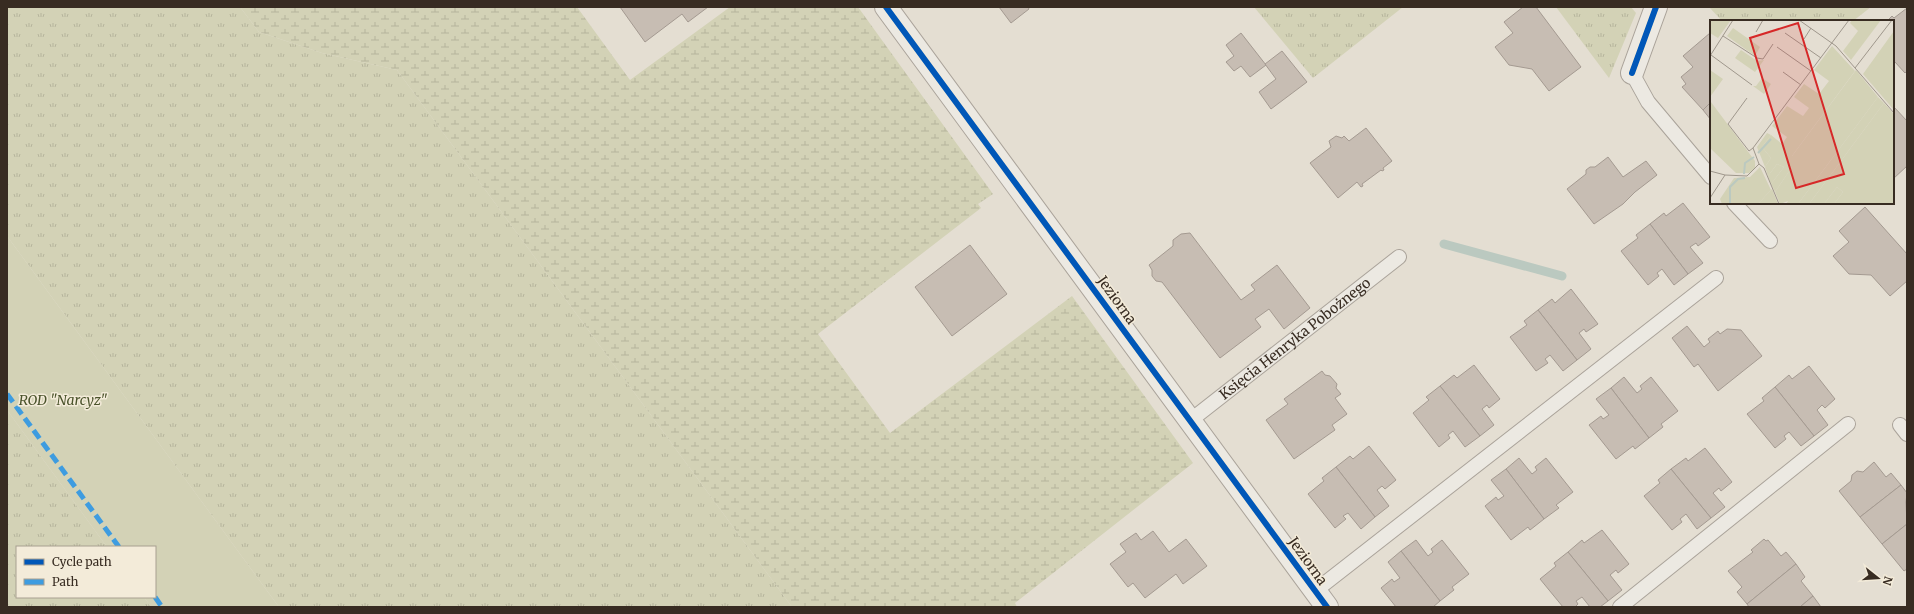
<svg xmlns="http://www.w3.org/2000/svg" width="1914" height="614" font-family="Merriweather,serif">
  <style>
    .grass { fill: url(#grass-tufts) }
    .wetland { fill: url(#wetland-marsh) }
    .green { fill: #d3d2b6 }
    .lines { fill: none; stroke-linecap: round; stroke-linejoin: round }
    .stream { stroke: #bbc9c0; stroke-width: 9 }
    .building { fill: #c7bdb3; stroke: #a49a91 }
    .lane-casing { stroke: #aaa39a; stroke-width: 16 }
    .street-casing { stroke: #aaa39a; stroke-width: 24 }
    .lane { stroke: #ece9e2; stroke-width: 14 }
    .street { stroke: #ece9e2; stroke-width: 22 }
    .quiet { stroke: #3e9ce0; stroke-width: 5; stroke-dasharray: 10 5; stroke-linecap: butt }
    .cycleway-casing { stroke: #f3ebd9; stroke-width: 8 }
    .cycleway { stroke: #0057b8; stroke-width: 6 }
    .labels { text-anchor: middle; stroke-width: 3; stroke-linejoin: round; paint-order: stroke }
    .street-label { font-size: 14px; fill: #382c22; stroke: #f3ebd9 }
    .park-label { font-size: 14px; font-style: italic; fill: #4a532b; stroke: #f3ebd9 }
    .inset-river { fill: none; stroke: #bbc9c0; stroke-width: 2 }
    .inset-road { fill: none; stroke: #9f978c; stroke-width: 1 }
    .view { fill: #d62828; fill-opacity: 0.15; stroke: #d62828; stroke-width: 2 }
    .inset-edge { fill: none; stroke: #382c22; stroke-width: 2 }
  </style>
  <defs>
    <pattern id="grass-tufts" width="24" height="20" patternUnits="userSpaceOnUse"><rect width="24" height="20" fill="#d3d2b6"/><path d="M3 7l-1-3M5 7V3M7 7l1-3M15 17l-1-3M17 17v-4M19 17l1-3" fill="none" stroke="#b6b49c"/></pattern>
    <pattern id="wetland-marsh" width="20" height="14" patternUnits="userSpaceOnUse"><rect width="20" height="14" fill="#d3d2b6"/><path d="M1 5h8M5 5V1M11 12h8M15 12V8" fill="none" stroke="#b6b49c"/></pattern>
  </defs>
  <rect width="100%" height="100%" fill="#e4ded2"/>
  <g class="grass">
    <polygon points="7,7 240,7 259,32 322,53 397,70 792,607 279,607 7,236"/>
    <polygon points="1254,7 1403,7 1313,78"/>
    <polygon points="1556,7 1631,7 1636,13 1609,78"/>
    <polygon points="1709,7 1871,7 1853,21 1722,21"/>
    <polygon points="7,410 107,547 17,547 17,597 144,597 151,607 7,607"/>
  </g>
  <polygon class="wetland" points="240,7 577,7 630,80 730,7 858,7 993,194 978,204 981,208 818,334 890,433 1072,296 1193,463 1015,603 1017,607 792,607 397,70 322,53 259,32"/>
  <polygon class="green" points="7,236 279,607 151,607 144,597 155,597 155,547 107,547 7,410"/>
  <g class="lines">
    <polyline class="stream" points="1444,244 1562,276"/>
  </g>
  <g class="building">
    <polygon points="620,7 708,7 688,22 682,14 645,42"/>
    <polygon points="999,7 1028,7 1029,9 1011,23"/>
    <polygon points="1523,7 1536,7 1581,67 1549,91 1532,69 1509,65 1495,47 1513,33 1504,22"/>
    <polygon points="1907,8 1907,71 1905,73 1895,62 1893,63 1893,21 1887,21 1892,16 1894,18"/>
    <polygon points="1241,33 1266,65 1250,77 1241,66 1234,71 1226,62 1234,56 1226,45"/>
    <polygon points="1710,33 1711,102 1703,110 1682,87 1686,84 1681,77 1693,67 1683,56"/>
    <polygon points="1282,51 1307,82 1271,109 1259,92 1276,79 1265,64"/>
    <polygon points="1711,102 1711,120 1703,110"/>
    <polygon points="1894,107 1907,121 1907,166 1893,179"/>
    <polygon points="1366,128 1392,161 1383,168 1384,170 1382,171 1381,170 1362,184 1363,186 1361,187 1357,182 1338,198 1310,163 1331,147 1329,141 1336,136 1342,138 1344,136 1349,141"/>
    <polygon points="1608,157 1623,177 1646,161 1657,175 1635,192 1623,204 1594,224 1567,189 1586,174 1586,170 1590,167 1595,167"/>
    <polygon points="1683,203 1710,237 1698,246 1696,243 1690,247 1703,263 1688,274 1650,224 1664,213 1666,216"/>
    <polygon points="1865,207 1907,254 1907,281 1890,296 1871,275 1849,274 1833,256 1849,242 1839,231"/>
    <polygon points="1650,224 1688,274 1674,285 1662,269 1657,273 1659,276 1648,285 1621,251 1638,238 1636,235"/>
    <polygon points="1190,233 1241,300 1255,290 1251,285 1277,265 1310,308 1284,329 1269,309 1255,319 1261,327 1220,358 1162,282 1156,281 1152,276 1152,270 1149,265 1173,246 1173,240 1181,234"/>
    <polygon points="970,245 1007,294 952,336 915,287"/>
    <polygon points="1571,289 1598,324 1586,332 1584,329 1579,333 1591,349 1577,360 1538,310 1552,299 1555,303"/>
    <polygon points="1538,310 1577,360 1563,371 1550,355 1545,359 1548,363 1536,371 1510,337 1527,325 1524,321"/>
    <polygon points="1687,326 1704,347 1710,342 1708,339 1718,331 1720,334 1727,329 1741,330 1762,356 1718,391 1698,364 1694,367 1672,338"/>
    <polygon points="1474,365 1500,399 1489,408 1487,405 1482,409 1494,425 1480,436 1440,386 1454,375 1457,378"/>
    <polygon points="1809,366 1835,399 1825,408 1822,405 1817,410 1828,425 1814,436 1775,387 1789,375 1792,379"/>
    <polygon points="1322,371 1325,375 1330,376 1337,384 1336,388 1341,394 1335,398 1347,414 1332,425 1335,430 1294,459 1266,420 1288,404 1284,399"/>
    <polygon points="1624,377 1637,393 1642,389 1640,386 1651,377 1678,411 1661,424 1663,427 1649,438 1611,388"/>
    <polygon points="1440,386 1480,436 1465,447 1453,431 1448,435 1450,438 1439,447 1413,413 1429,400 1426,397"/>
    <polygon points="1775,387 1814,436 1801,446 1789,432 1784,436 1786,439 1775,448 1747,414 1764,401 1762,398"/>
    <polygon points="1611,388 1649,438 1635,449 1633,446 1616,459 1589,425 1601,416 1603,419 1609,415 1596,399"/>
    <polygon points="1369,446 1396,480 1385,489 1382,486 1377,490 1389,506 1375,517 1336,467 1350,456 1353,459"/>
    <polygon points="1705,448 1732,482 1721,491 1719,488 1713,493 1725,507 1711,518 1671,469 1686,458 1688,461"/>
    <polygon points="1519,458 1532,474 1537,470 1535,467 1546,458 1573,492 1556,505 1559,508 1544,519 1506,469"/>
    <polygon points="1874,462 1886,477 1891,473 1901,485 1860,517 1839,491 1851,481 1852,475 1857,471 1863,472"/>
    <polygon points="1336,467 1375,517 1361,529 1348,513 1343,516 1346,519 1335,528 1308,494 1324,481 1322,478"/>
    <polygon points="1506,469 1544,519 1530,530 1528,527 1511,540 1485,506 1496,497 1498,500 1504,496 1491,480"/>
    <polygon points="1671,469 1711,518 1697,529 1686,514 1680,519 1682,522 1672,530 1644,496 1660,483 1658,480"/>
    <polygon points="1901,485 1907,493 1906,502 1907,524 1882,544 1860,517"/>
    <polygon points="1907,524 1907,569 1904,571 1882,544"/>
    <polygon points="1602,530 1629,564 1618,573 1616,570 1610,575 1622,590 1608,601 1568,552 1582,540 1584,543"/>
    <polygon points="1153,531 1169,552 1186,539 1207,566 1183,584 1176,574 1145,598 1133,583 1128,587 1110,564 1126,552 1120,544 1136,533 1141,540"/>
    <polygon points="1764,539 1766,541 1768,540 1781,556 1786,552 1796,564 1747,604 1737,592 1742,587 1728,571 1753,552 1751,550"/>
    <polygon points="1416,540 1428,556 1433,552 1431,549 1442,540 1469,574 1452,587 1454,590 1440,601 1401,551"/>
    <polygon points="1401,551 1440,601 1433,607 1396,607 1381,588 1392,579 1394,582 1400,578 1388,562"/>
    <polygon points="1568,552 1608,601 1600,607 1590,607 1582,597 1576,601 1578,604 1575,607 1563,607 1540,579 1556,566 1554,563"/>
    <polygon points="1796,564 1805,577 1801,581 1813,596 1800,607 1749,607 1747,604"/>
    <polygon points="1813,596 1821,607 1800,607"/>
  </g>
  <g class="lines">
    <g class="lane-casing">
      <g id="lane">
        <polyline points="1632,73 1648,102 1711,177"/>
        <polyline points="1734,203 1770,241"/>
        <path id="s1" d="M1191,420L1399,257"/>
        <polyline points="1900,425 1907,434"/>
        <polyline points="1315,591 1716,278"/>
        <polyline points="1620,607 1848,424"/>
      </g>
    </g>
    <g class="street-casing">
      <g id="street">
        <polyline points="886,7 1327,607"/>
        <polyline points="1632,73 1656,7"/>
      </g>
    </g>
    <use href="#lane" class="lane"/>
    <use href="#street" class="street"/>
    <g class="quiet">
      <polyline points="7,394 119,547"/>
      <polyline points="155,597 162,607"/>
    </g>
    <g class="cycleway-casing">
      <g id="cycleway">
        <polyline points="886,7 1327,607"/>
        <polyline points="1632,73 1656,7"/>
      </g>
    </g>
    <use href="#cycleway" class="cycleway"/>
  </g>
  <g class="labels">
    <g class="street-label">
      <text transform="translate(1117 300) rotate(54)" y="5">Jeziorna</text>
      <text dy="5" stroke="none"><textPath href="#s1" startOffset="132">Księcia Henryka Pobożnego</textPath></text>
      <text transform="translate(1308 561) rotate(54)" y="5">Jeziorna</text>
    </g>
    <g class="park-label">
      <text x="63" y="405">ROD "Narcyz"</text>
    </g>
  </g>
  <g transform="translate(1710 20)">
    <rect width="184" height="184" fill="#e4ded2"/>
    <path d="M142,0H171L141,40L133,31L148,11L140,3ZM23,8L50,27L45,36L17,16ZM184,11V90L153,54ZM31,30L47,41L54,40L45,52L25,38ZM0,50L13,59L0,77ZM146,50L168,77L88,184H76L78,181L70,184L65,172L82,147V136ZM52,58L61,64L54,74L43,66H46ZM174,83L184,94V184H124L133,172L127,167L114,184H99Z" fill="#d3d2b6"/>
    <path d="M57,113L61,115L52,127L61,138L55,147L47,127ZM67,144L74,147L61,164L58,156ZM127,167L133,172L124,184H114Z" fill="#d3d2b6"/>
    <path d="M122,26L145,51L82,136V147L65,172L61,164L74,147L67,144L58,156L55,147L61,138L52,127L61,115L72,124L77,117L62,106L77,86L93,96L99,88L84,77L94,64L109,74L119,61L104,50ZM1,82L45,141V148L39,153H26L0,128ZM62,169L68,184H48L61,170Z" fill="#d3d2b6"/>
    <path d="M0,0H21L8,18L0,13ZM168,77L174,83L99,184H88ZM50,147L61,170L48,184H12L10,179L24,158L40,157Z" fill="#d3d2b6"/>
    <path class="inset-river" d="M48,133L61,119M34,154L35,143L44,137M20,184V167L28,159L35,158"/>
    <path class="inset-road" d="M89,0L126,26L184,93M46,12L53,0M75,13L111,38M13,16L47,38L53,39L63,24M94,19L101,8M67,27L101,51M1,35L42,65M0,36L23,0M145,48L182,0M73,52L91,65M37,78L18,104L39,131L43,128M49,144L54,148L69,184M0,151L15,155M0,178L15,155L37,156L49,144L43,128L139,0"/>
    <path class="view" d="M88,3L134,154L86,168L40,18Z"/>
    <rect width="184" height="184" class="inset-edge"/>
  </g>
  <rect width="1914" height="614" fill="none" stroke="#382c22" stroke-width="16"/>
  <rect x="16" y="546" width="140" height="52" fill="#f3ebd9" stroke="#a89f90"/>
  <rect x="24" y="559" width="20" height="6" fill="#0057b8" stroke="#a89f90"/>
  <text x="52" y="566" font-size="12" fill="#382c22">Cycle path</text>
  <rect x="24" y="579" width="20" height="6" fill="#3e9ce0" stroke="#a89f90"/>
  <text x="52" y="586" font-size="12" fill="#382c22">Path</text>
  <g transform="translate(1878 578) rotate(107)" stroke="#f3ebd9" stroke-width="3" paint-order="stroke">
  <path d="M0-3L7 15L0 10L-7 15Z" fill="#382c22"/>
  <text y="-6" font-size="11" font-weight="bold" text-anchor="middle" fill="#382c22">N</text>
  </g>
</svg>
